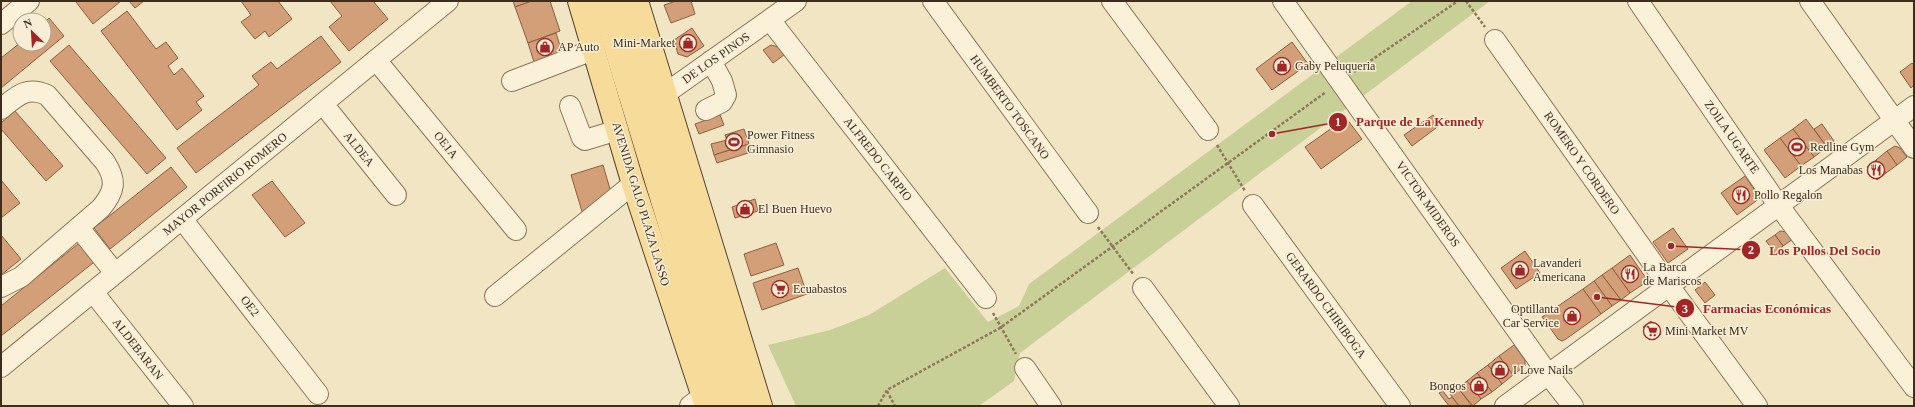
<svg xmlns="http://www.w3.org/2000/svg" width="1915" height="407" font-family="Georgia,serif">
  <style>
    .green { fill: #c9d097 }
    .building { fill: #d29f78; stroke: #8e5f3d }
    .lines { fill: none; stroke-linecap: round; stroke-linejoin: round }
    .minor-casing { stroke: #8d7659; stroke-width: 22 }
    .major-casing { stroke: #5b442e; stroke-width: 24 }
    .path { stroke: #8d7659; stroke-width: 2.5; stroke-dasharray: 3 2; stroke-linecap: butt }
    .minor { stroke: #fbf1d9; stroke-width: 20 }
    .major { stroke: #f6db9b; stroke-width: 22 }
    .labels { text-anchor: middle; stroke-width: 3; stroke-linejoin: round; paint-order: stroke }
    .poi-label { font-size: 12px; fill: #3d2d1e; stroke: #f8eed5; text-anchor: start }
    .street-label { font-size: 12px; fill: #3d2d1e; stroke: #f8eed5 }
    .leader { fill: none; stroke: #a12625; stroke-width: 1.5 }
    .callout-dot { fill: #a12625; stroke: #f8eed5; stroke-width: 1.5 }
    .mark-label { font-size: 12px; text-anchor: middle; font-weight: bold; fill: #fff }
    .callout-label { font-size: 13px; text-anchor: middle; font-weight: bold; fill: #a12625; stroke: #f8eed5; stroke-width: 3; stroke-linejoin: round; paint-order: stroke }
  </style>
  <rect width="100%" height="100%" fill="#f1e5c4"/>
  <polygon class="green" points="1412,1 1490,1 1020,353 1014,381 979,406 796,406 768,345 830,330 869,315 945,268 988,322 1019,306 1029,284"/>
  <g class="building">
    <polygon points="77,1 121,1 93,24 76,2"/>
    <polygon points="129,1 144,1 135,8"/>
    <polygon points="241,1 278,1 292,19 269,37 265,31 255,39 241,22 251,15"/>
    <polygon points="330,1 373,1 388,19 349,51 329,27 342,16"/>
    <polygon points="513,1 532,1 515,7"/>
    <polygon points="532,1 550,1 560,31 528,43 515,7"/>
    <polygon points="676,1 691,1 695,14 671,23 664,5"/>
    <polygon points="127,11 156,49 166,42 178,58 168,66 174,75 182,68 204,96 196,102 202,110 177,130 101,31"/>
    <polygon points="49,18 64,36 1,88 1,58 20,43 20,44 44,44 44,23"/>
    <polygon points="692,28 704,46 687,57 678,54 674,40"/>
    <polygon points="556,33 562,52 534,62 528,43"/>
    <polygon points="321,36 341,62 196,173 177,148 259,85 252,76 271,62 277,69"/>
    <polygon points="1292,42 1308,64 1272,90 1256,69"/>
    <polygon points="69,45 166,158 147,174 50,61"/>
    <polygon points="771,45 778,47 784,55 773,63 763,50"/>
    <polygon points="1912,63 1914,65 1914,85 1911,88 1900,72"/>
    <polygon points="15,111 63,166 46,181 1,129 1,123"/>
    <polygon points="720,115 724,125 699,134 695,124"/>
    <polygon points="1433,115 1440,125 1412,146 1404,135"/>
    <polygon points="1346,118 1362,139 1321,169 1305,147"/>
    <polygon points="1806,119 1827,147 1814,157 1793,129"/>
    <polygon points="1822,124 1834,141 1827,147 1814,129"/>
    <polygon points="744,129 749,144 714,155 711,144 727,140 725,135"/>
    <polygon points="1793,129 1814,157 1801,166 1780,138"/>
    <polygon points="1780,138 1801,166 1785,178 1764,150"/>
    <polygon points="749,144 751,152 717,163 714,155"/>
    <polygon points="1895,146 1900,148 1907,157 1897,165 1887,151"/>
    <polygon points="1887,151 1897,165 1886,173 1876,160"/>
    <polygon points="1876,160 1886,173 1877,180 1867,167"/>
    <polygon points="603,165 612,196 584,218 571,175"/>
    <polygon points="171,167 187,187 110,249 94,228"/>
    <polygon points="1745,176 1760,198 1737,215 1721,193"/>
    <polygon points="1,180 20,203 1,218"/>
    <polygon points="272,181 305,223 285,237 252,195"/>
    <polygon points="755,199 758,211 735,218 732,207"/>
    <polygon points="1673,228 1688,249 1668,263 1653,242"/>
    <polygon points="1780,231 1787,232 1793,239 1783,246 1775,235"/>
    <polygon points="1,235 21,259 1,275"/>
    <polygon points="1775,235 1783,246 1775,253 1766,241"/>
    <polygon points="83,240 98,259 1,336 1,306"/>
    <polygon points="776,243 784,265 751,276 744,254"/>
    <polygon points="1525,251 1540,273 1516,289 1501,268"/>
    <polygon points="1630,255 1648,281 1630,293 1612,268"/>
    <polygon points="798,268 807,294 762,310 753,283"/>
    <polygon points="1612,268 1630,293 1621,300 1602,275"/>
    <polygon points="1602,275 1621,300 1612,306 1594,281"/>
    <polygon points="1594,281 1612,306 1601,314 1583,289"/>
    <polygon points="1705,282 1715,295 1705,303 1695,290"/>
    <polygon points="1583,289 1601,314 1566,339 1562,341 1558,339 1542,317"/>
    <polygon points="1651,321 1661,334 1653,340 1643,327"/>
    <polygon points="1514,345 1525,360 1525,366 1513,375 1499,356"/>
    <polygon points="1499,356 1513,375 1502,384 1488,365"/>
    <polygon points="1488,365 1502,384 1492,392 1477,373"/>
    <polygon points="1477,373 1492,392 1481,399 1467,381"/>
    <polygon points="1467,381 1481,399 1473,406 1458,388"/>
    <polygon points="1458,388 1472,406 1459,406 1450,394"/>
    <polygon points="1443,391 1449,399 1452,397 1459,406 1449,406 1439,393"/>
  </g>
  <g class="lines">
    <g class="minor-casing">
      <g id="minor">
        <polyline points="933,1 1088,213"/>
        <polyline points="1112,1 1208,130"/>
        <polyline points="1283,1 1548,374 1573,406"/>
        <polyline points="1638,1 1779,206 1914,387"/>
        <polyline points="1810,1 1914,148"/>
        <polyline points="770,20 986,298"/>
        <polyline points="1,24 29,1"/>
        <polyline points="1495,40 1664,279 1757,406"/>
        <polyline points="376,60 516,230"/>
        <polyline points="512,81 593,50"/>
        <polyline points="652,103 796,1"/>
        <polyline points="323,104 396,195"/>
        <polyline points="570,106 582,138 585,140 618,130"/>
        <path d="M1,109C17,96 26,86 47,95L105,162C117,181 115,191 101,208L21,277L1,287"/>
        <polyline points="706,110 722,102 726,95 722,81 711,61"/>
        <polyline points="1253,205 1400,406"/>
        <polyline points="182,219 318,394"/>
        <polyline points="79,228 115,273"/>
        <polyline points="1143,288 1229,406"/>
        <polyline points="93,292 183,406"/>
        <polyline points="495,296 633,184"/>
        <polyline points="1,367 448,1"/>
        <polyline points="1025,368 1051,406"/>
        <polyline points="690,406 703,396"/>
        <polyline points="1505,406 1914,106"/>
      </g>
    </g>
    <g class="major-casing">
      <g id="major">
        <polyline points="579,1 633,184 706,406"/>
        <polyline points="601,1 725,406"/>
        <polyline points="617,1 687,223 743,406"/>
        <polyline points="637,1 761,406"/>
      </g>
    </g>
    <g class="path">
      <polyline points="1466,1 1485,27"/>
      <polyline points="1354,72 1458,1"/>
      <polyline points="1217,145 1245,191"/>
      <polyline points="1098,227 1134,275"/>
      <polyline points="993,313 1016,354"/>
      <polyline points="887,391 895,406"/>
      <polyline points="878,406 887,390 1000,328 1326,92"/>
    </g>
    <use href="#minor" class="minor"/>
    <use href="#major" class="major"/>
  </g>
  <defs>
    <g id="shop-ring" transform="scale(0.9)"><circle r="9.5" fill="#f8eed5" stroke="#a12625" stroke-width="1.5"/><path d="M-5-2.5h2.3a2.7 3.5 0 0 1 5.4 0H5L5.5 6h-11ZM-1.5-2.5h3a1.5 2.3 0 0 0-3 0Z" fill="#a12625"/></g>
    <g id="stadium-ring" transform="scale(0.9)"><circle r="9.5" fill="#f8eed5" stroke="#a12625" stroke-width="1.5"/><path d="M0-5a6.5 5 0 1 0 0 10a6.5 5 0 1 0 0-10ZM-3.5-1.8h7v3.6h-7Z" fill="#a12625"/></g>
    <g id="restaurant-ring" transform="scale(0.9)"><circle r="9.5" fill="#f8eed5" stroke="#a12625" stroke-width="1.5"/><path d="M-5-6h1v4h1v-4h1v4h1v-4h1v5L-1.5 .5V6h-2V.5L-5-1ZM5-6V6H3V1.5H1.5Q1.5-4 5-6Z" fill="#a12625"/></g>
    <g id="supermarket-ring" transform="scale(0.9)"><circle r="9.5" fill="#f8eed5" stroke="#a12625" stroke-width="1.5"/><path d="M-6-5.5h2.5l.6 2H6L4.5 2H-2.5L-4.4-4H-6ZM-1.5 3.2a1.3 1.3 0 1 0 .1 0ZM3 3.2a1.3 1.3 0 1 0 .1 0Z" fill="#a12625"/></g>
  </defs>
  <g fill-rule="evenodd">
    <use href="#shop-ring" x="688" y="43"/>
    <use href="#shop-ring" x="545" y="47"/>
    <use href="#shop-ring" x="1282" y="66"/>
    <use href="#stadium-ring" x="734" y="142"/>
    <use href="#stadium-ring" x="1797" y="147"/>
    <use href="#restaurant-ring" x="1876" y="170"/>
    <use href="#restaurant-ring" x="1741" y="195"/>
    <use href="#shop-ring" x="745" y="209"/>
    <use href="#shop-ring" x="1520" y="270"/>
    <use href="#restaurant-ring" x="1630" y="274"/>
    <use href="#supermarket-ring" x="780" y="289"/>
    <use href="#shop-ring" x="1572" y="316"/>
    <use href="#supermarket-ring" x="1652" y="331"/>
    <use href="#shop-ring" x="1500" y="370"/>
    <use href="#shop-ring" x="1479" y="386"/>
  </g>
  <g class="labels">
    <g class="poi-label">
      <text x="675" y="47" text-anchor="end">Mini-Market</text>
      <text x="558" y="51">AP Auto</text>
      <text x="1295" y="70">Gaby Peluqueria</text>
      <text x="747" y="139">Power Fitness<tspan x="747" dy="14">Gimnasio</tspan></text>
      <text x="1810" y="151">Redline Gym</text>
      <text x="1863" y="174" text-anchor="end">Los Manabas</text>
      <text x="1754" y="199">Pollo Regalon</text>
      <text x="758" y="213">El Buen Huevo</text>
      <text x="1533" y="267">Lavanderi<tspan x="1533" dy="14">Americana</tspan></text>
      <text x="1643" y="271">La Barca<tspan x="1643" dy="14">de Mariscos</tspan></text>
      <text x="793" y="293">Ecuabastos</text>
      <text x="1559" y="313" text-anchor="end">Optillanta<tspan x="1559" dy="14">Car Service</tspan></text>
      <text x="1665" y="335">Mini Market MV</text>
      <text x="1513" y="374">I Love Nails</text>
      <text x="1466" y="390" text-anchor="end">Bongos</text>
    </g>
    <g class="street-label">
      <text transform="translate(716 58) rotate(-35)" y="4">DE LOS PINOS</text>
      <text transform="translate(1010 107) rotate(54)" y="4">HUMBERTO TOSCANO</text>
      <text transform="translate(1732 137) rotate(55)" y="4">ZOILA UGARTE</text>
      <text transform="translate(446 145) rotate(51)" y="4">OE1A</text>
      <text transform="translate(359 149) rotate(51)" y="4">ALDEA</text>
      <text transform="translate(878 159) rotate(52)" y="4">ALFREDO CARPIO</text>
      <text transform="translate(1582 163) rotate(55)" y="4">ROMERO Y CORDERO</text>
      <text transform="translate(225 184) rotate(-39)" y="4">MAYOR PORFIRIO ROMERO</text>
      <text transform="translate(641 204) rotate(73)" y="4">AVENIDA GALO PLAZA LASSO</text>
      <text transform="translate(1428 204) rotate(55)" y="4">VICTOR MIDEROS</text>
      <text transform="translate(1326 305) rotate(54)" y="4">GERARDO CHIRIBOGA</text>
      <text transform="translate(250 306) rotate(52)" y="4">OE2</text>
      <text transform="translate(138 349) rotate(52)" y="4">ALDEBARAN</text>
    </g>
  </g>
  <path class="leader" d="M1272 134L1338 122M1671 246L1751 250M1597 297L1685 308"/>
  <g class="callout-dot">
    <circle cx="1272" cy="134" r="4"/>
    <circle cx="1671" cy="246" r="4"/>
    <circle cx="1597" cy="297" r="4"/>
    <circle cx="1338" cy="122" r="10"/>
    <circle cx="1751" cy="250" r="10"/>
    <circle cx="1685" cy="308" r="10"/>
  </g>
  <g class="mark-label">
    <text x="1338" y="126">1</text>
    <text x="1751" y="254">2</text>
    <text x="1685" y="313">3</text>
  </g>
  <g class="callout-label">
    <text x="1420" y="126">Parque de La Kennedy</text>
    <text x="1825" y="255">Los Pollos Del Socio</text>
    <text x="1767" y="313">Farmacias Económicas</text>
  </g>
  <rect width="1915" height="407" fill="none" stroke="#3d2d1e" stroke-width="4"/>
  <g transform="translate(32 32) rotate(335)"><circle r="19" fill="#f8eed5" stroke="#ada18c"/>
  <path d="M0-3L7 15L0 10L-7 15Z" fill="#a12625"/>
  <text y="-6" font-size="11" font-weight="bold" text-anchor="middle" fill="#3d2d1e">N</text>
  </g>
</svg>
